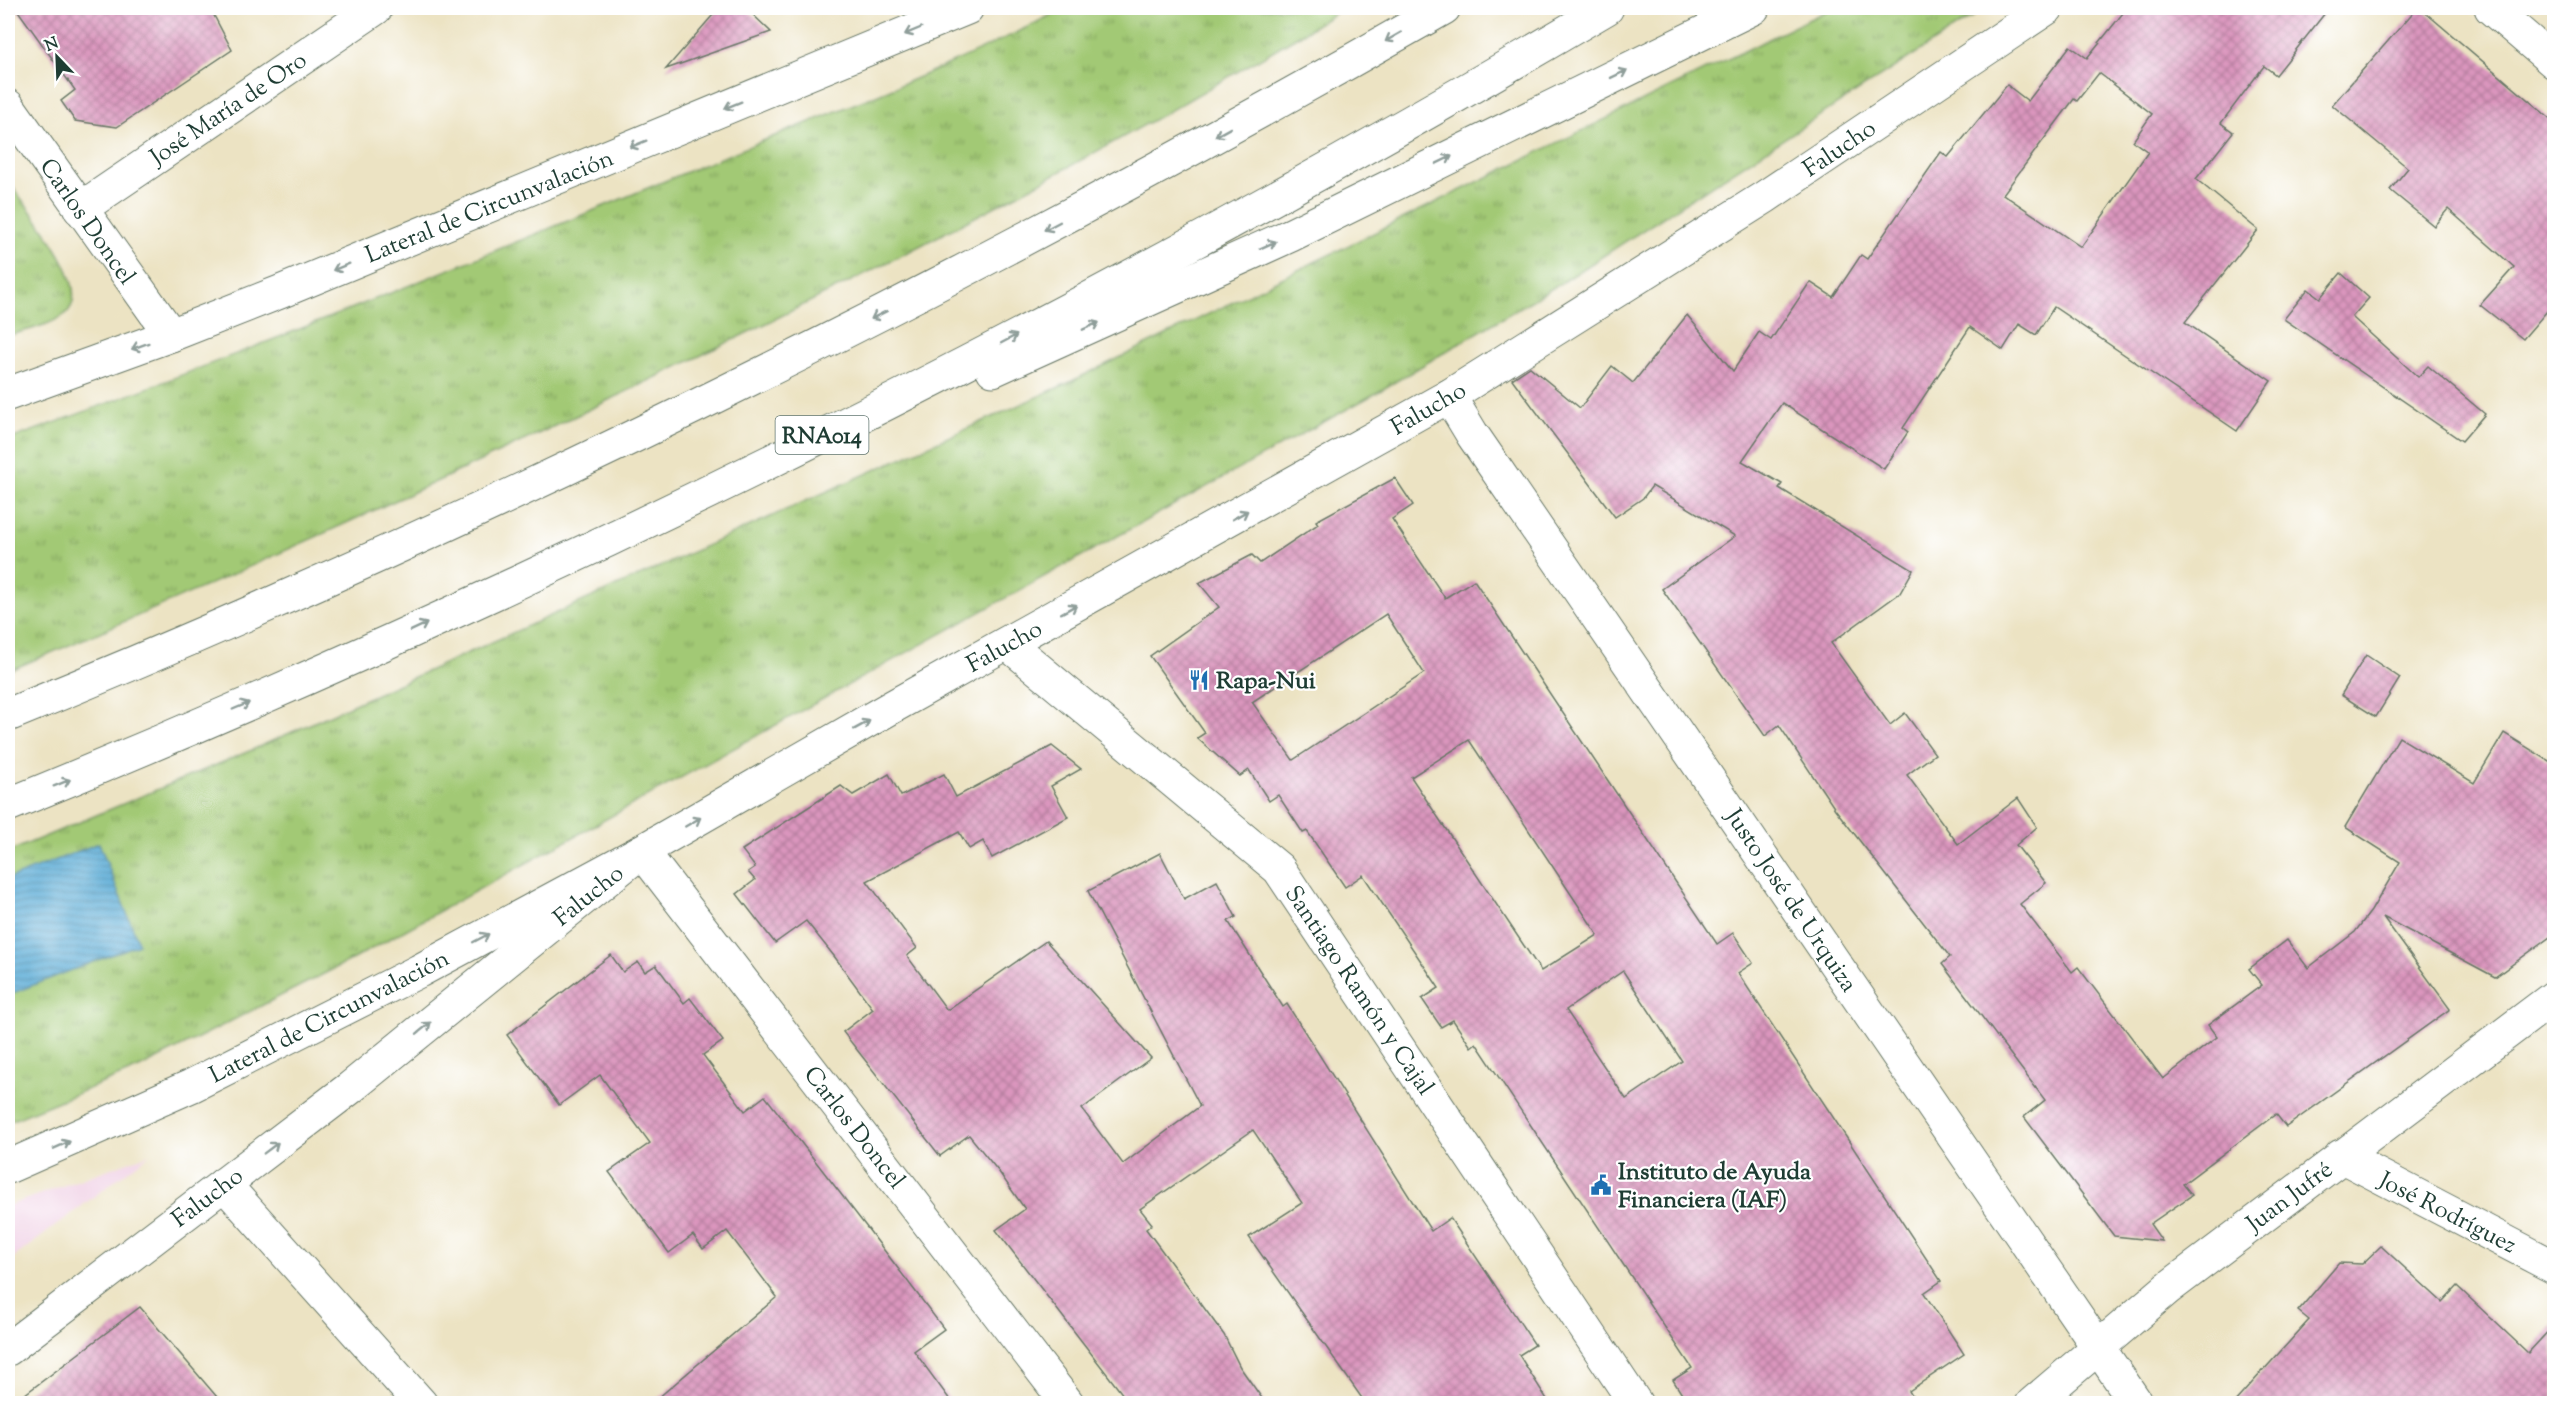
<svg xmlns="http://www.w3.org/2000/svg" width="2562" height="1411" font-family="'Sorts Mill Goudy',serif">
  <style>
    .built { fill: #f0d0e5 }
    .grass { fill: url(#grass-tufts); stroke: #608354; stroke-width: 1.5 }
    .water { fill: url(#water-rules); stroke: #3e7586; stroke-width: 1.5 }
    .building { fill: url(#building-cross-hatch); fill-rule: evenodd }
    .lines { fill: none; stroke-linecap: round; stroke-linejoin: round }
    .minor-casing { stroke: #677766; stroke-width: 35 }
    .tertiary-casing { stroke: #677766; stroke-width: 35 }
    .motorway-casing { stroke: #677766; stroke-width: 35 }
    .minor { stroke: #fff; stroke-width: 33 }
    .tertiary { stroke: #fff; stroke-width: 33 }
    .motorway { stroke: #fff; stroke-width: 33 }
    .oneway { stroke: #8f9e9a }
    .labels { text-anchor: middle; stroke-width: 4.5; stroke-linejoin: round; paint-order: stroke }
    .shield { fill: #fff; stroke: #627771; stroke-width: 1.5 }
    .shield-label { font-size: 22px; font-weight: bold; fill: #1f3d34 }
    .street-label { font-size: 24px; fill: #1f3d34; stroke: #fff }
    .poi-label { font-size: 24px; font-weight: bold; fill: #1f3d34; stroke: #fff; text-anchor: start }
  </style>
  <defs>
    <pattern id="grass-tufts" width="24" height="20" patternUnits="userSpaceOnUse" patternTransform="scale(1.5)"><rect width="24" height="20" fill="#a2c974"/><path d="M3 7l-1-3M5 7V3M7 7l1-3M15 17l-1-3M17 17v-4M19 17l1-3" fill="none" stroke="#83a460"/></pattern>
    <pattern id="water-rules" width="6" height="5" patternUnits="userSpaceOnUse" patternTransform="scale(1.5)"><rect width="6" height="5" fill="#5dadd7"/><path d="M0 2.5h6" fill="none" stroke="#4c8eaf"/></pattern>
    <pattern id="building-cross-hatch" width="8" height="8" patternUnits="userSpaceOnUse" patternTransform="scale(1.5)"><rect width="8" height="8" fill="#db96be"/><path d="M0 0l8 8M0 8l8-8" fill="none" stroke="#b17c9b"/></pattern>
  </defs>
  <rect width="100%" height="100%" fill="#fff"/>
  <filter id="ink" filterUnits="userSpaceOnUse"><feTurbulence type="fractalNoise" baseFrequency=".0167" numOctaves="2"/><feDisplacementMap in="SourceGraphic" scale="12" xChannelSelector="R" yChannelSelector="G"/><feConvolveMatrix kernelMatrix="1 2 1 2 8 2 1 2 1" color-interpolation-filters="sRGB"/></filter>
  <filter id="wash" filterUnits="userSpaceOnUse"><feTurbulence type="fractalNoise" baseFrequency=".008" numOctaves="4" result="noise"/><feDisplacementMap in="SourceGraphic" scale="24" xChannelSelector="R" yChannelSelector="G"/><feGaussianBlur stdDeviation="1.35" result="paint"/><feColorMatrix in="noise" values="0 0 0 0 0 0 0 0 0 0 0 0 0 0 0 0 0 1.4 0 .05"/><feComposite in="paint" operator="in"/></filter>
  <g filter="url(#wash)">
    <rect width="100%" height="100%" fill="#ece3c3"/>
    <polygon class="built" points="150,1154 8,1262 8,1206"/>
    <g class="grass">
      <path d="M1064,8H1344C1129,140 905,257 677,367C456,475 235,576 8,671V440C241,355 472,261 701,166C821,116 950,70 1064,8Z"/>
      <polygon points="1832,8 1986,8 1566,280 1378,392 353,959 139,1068 8,1122 8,852 252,750 1068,383"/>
      <path d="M8,181C24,204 100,290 64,315C49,326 25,330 8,336Z"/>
    </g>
    <polygon class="water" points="99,843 139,944 8,995 8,879"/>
    <g id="blocks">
      <g class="building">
        <polygon points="16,8 210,8 232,50 117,127 75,121 61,101 75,90"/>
        <polygon points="719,8 746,8 771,32 666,69"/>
        <path d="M2127,8H2329L2276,75L2264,66L2221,123L2233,132L2196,179L2258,230L2185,322L2271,381L2237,431L2054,307L2036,335L2019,324L2003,350L1970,327L1903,428L1908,432L1884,469L1782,403L1742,461L1782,484L1779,488L1913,570L1900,593L1831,643L1890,725L1905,713L1935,754L1907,775L1958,844L2018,798L2037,827L2016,845L2046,883L2020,904L2072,972L2078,967L2163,1079L2217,1037L2208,1025L2262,985L2249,969L2287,940L2308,968L2355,932L2371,911L2400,862L2345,827L2399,737L2474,783L2504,733L2554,764V934L2495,977L2383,917L2450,1009L2286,1127L2276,1114L2183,1184L2192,1195L2150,1224L2162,1241L2114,1236L2024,1117L2045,1100L1942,964L1950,957L1835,809L1779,725L1765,736L1662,589L1735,536L1652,486L1643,498L1615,517L1512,379L1530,367L1580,408L1612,366L1633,383L1687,315L1733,371L1759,332L1771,340L1810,282L1833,297L1861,255L1867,259L1941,152L1948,157L2007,85L2028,101L2070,46L2087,58ZM2099,73L2152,114L2133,141L2148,152L2081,247L2003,194L2074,99L2077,101Z"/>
        <polygon points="2417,8 2420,8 2554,122 2554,303 2523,339 2480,305 2514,267 2448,209 2434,226 2390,190 2408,168 2332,105"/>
        <polygon points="2341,273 2369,298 2352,317 2418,377 2428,366 2485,414 2462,441 2284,319 2308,289 2320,298"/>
        <path d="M1395,478L1413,505L1392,519L1445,598L1474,580L1717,944L1733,933L1753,963L1738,973L1941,1281L1924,1293L1964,1354L1909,1391L1917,1404H1688L1673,1380L1692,1368L1476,1043L1471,1047L1453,1020L1441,1027L1422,999L1439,988L1363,875L1345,887L1307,831L1303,833L1278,795L1269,801L1249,770L1240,776L1197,738L1205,733L1150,656L1219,607L1199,583L1252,555L1260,563L1318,524L1316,521ZM1386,614L1424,673L1293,760L1252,702ZM1469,740L1598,935L1541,971L1411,777ZM1623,971L1682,1061L1626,1099L1566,1010Z"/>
        <polygon points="2366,655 2400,678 2376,717 2341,695"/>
        <polygon points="1052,746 1081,769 1051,786 1068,817 992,858 983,841 969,849 959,832 867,881 917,948 907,956 947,1010 1046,941 1151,1058 1082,1109 1123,1164 1200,1106 1088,891 1160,853 1184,899 1217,881 1236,917 1228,921 1283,1007 1287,1004 1431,1231 1450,1218 1535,1345 1519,1355 1550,1404 1366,1404 1249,1237 1302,1203 1253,1130 1140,1209 1152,1224 1146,1229 1224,1335 1240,1367 1266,1404 1130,1404 996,1230 1025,1209 999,1172 969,1135 940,1156 843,1032 873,1009 834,956 806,921 775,943 737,894 755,880 748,872 755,867 742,850 841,786 853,795 889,774 901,796 944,774 956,797"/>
        <polygon points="611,955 623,972 638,962 645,972 656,965 684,1003 690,998 723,1041 703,1055 745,1111 765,1096 868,1229 944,1329 914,1351 953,1404 651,1404 777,1297 727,1231 703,1249 693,1235 669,1253 609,1172 650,1143 600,1075 559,1105 507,1035"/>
        <polygon points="2381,1246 2442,1302 2457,1286 2528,1353 2554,1325 2554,1404 2233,1404 2309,1320 2298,1311 2339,1263 2362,1264"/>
        <polygon points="140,1307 223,1404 12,1404 57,1370"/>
      </g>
    </g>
  </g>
  <g filter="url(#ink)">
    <use href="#blocks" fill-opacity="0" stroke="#677766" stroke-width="1.5"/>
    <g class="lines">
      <g class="minor-casing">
        <g id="minor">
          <polyline points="2491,8 2554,62"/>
          <polyline points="8,106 171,335"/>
          <polyline points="80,209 376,8"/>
          <polyline points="1449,396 1472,434 2137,1404"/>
          <polyline points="1008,644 1279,869 1636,1404"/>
          <polyline points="2341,1156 2554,1267"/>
          <polyline points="224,1184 421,1404"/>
          <polyline points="8,1349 350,1088 642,851 1068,1404"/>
          <polyline points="2032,1404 2168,1288 2554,997"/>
        </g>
      </g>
      <g class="tertiary-casing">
        <g id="tertiary">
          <polyline points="8,394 171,335 280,292 967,8"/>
          <polyline points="8,1167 191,1086 419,971 642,851 892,707 1449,396 1765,197 2047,8"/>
        </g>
      </g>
      <g class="motorway-casing">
        <g id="motorway">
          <polyline points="993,370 1291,235 1753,8"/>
          <path d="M8,715C502,514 981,273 1444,8"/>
          <path d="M8,805C559,580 1095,311 1607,8"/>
        </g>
      </g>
      <use href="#minor" class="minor"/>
      <use href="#tertiary" class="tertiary"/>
      <use href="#motorway" class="motorway"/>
    </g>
    <defs><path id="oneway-shaft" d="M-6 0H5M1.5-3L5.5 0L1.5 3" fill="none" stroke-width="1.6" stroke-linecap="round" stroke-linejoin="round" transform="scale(1.5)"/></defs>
    <g class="oneway">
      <use href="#oneway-shaft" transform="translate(913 31) rotate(157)"/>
      <use href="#oneway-shaft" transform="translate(1393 37) rotate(150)"/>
      <use href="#oneway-shaft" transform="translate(1619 74) rotate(-26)"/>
      <use href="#oneway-shaft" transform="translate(733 105) rotate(158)"/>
      <use href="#oneway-shaft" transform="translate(1223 132) rotate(151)"/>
      <use href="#oneway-shaft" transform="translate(638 144) rotate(158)"/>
      <use href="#oneway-shaft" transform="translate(1444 160) rotate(-26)"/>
      <use href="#oneway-shaft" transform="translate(1052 226) rotate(152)"/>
      <use href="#oneway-shaft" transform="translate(1268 245) rotate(-24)"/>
      <use href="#oneway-shaft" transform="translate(341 267) rotate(158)"/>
      <use href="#oneway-shaft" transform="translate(879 315) rotate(153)"/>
      <use href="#oneway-shaft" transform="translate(1091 326) rotate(-24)"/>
      <use href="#oneway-shaft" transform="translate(1009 339) rotate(-28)"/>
      <use href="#oneway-shaft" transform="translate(140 346) rotate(160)"/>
      <use href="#oneway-shaft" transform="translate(1240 515) rotate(-29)"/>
      <use href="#oneway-shaft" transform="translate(1069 609) rotate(-29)"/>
      <use href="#oneway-shaft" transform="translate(419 627) rotate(-25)"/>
      <use href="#oneway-shaft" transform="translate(241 706) rotate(-23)"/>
      <use href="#oneway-shaft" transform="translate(862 725) rotate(-29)"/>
      <use href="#oneway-shaft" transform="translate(62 783) rotate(-22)"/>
      <use href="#oneway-shaft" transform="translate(693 822) rotate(-30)"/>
      <use href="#oneway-shaft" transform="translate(481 938) rotate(-28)"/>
      <use href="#oneway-shaft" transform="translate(424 1028) rotate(-39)"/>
      <use href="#oneway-shaft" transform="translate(62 1145) rotate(-24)"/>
      <use href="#oneway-shaft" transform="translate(271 1148) rotate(-37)"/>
    </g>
  </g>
  <defs>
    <g id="restaurant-bare" transform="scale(1.62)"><path d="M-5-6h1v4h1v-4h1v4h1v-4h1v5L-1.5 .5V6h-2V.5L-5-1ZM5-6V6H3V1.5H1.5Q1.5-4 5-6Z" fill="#1f6fb2" stroke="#fff" stroke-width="2.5" paint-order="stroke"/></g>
    <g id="civic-bare" transform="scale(1.62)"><path d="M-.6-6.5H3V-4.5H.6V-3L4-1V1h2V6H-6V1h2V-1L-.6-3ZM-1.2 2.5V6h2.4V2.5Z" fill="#1f6fb2" stroke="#fff" stroke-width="2.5" paint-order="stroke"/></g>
  </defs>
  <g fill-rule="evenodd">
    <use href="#restaurant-bare" x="1199" y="680"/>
    <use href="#civic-bare" x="1601" y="1185"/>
  </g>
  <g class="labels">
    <rect class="shield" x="775.5" y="416" width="93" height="38" rx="4.5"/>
    <g class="shield-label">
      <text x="822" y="443">RNA014</text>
    </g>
    <g class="street-label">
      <text transform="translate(228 108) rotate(-34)" y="8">José María de Oro</text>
      <text transform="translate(1839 148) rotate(-34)" y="8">Falucho</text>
      <text transform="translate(489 206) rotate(-22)" y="8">Lateral de Circunvalación</text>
      <text transform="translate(88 221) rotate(55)" y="8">Carlos Doncel</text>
      <text transform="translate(1428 408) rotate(-30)" y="8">Falucho</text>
      <text transform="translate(1004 646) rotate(-29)" y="8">Falucho</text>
      <text transform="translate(588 895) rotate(-39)" y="8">Falucho</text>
      <text transform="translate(1792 900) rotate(56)" y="8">Justo José de Urquiza</text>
      <text transform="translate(1360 990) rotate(56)" y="8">Santiago Ramón y Cajal</text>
      <text transform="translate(329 1016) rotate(-27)" y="8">Lateral de Circunvalación</text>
      <text transform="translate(855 1127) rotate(52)" y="8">Carlos Doncel</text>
      <text transform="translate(2289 1196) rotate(-37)" y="8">Juan Jufré</text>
      <text transform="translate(207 1197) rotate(-37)" y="8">Falucho</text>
      <text transform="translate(2448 1212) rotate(27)" y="8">José Rodríguez</text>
    </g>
    <g class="poi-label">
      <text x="1216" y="688">Rapa-Nui</text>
      <text x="1618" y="1179">Instituto de Ayuda<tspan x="1618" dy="28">Financiera (IAF)</tspan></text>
    </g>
  </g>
  <rect width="2562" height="1411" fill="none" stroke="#fff" stroke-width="30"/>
  <g transform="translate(57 57) rotate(337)" stroke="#ffffff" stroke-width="4.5" paint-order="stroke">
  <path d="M0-4.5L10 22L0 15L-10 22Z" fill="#1f3d34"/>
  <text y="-9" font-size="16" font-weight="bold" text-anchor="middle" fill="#1f3d34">N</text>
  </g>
</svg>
